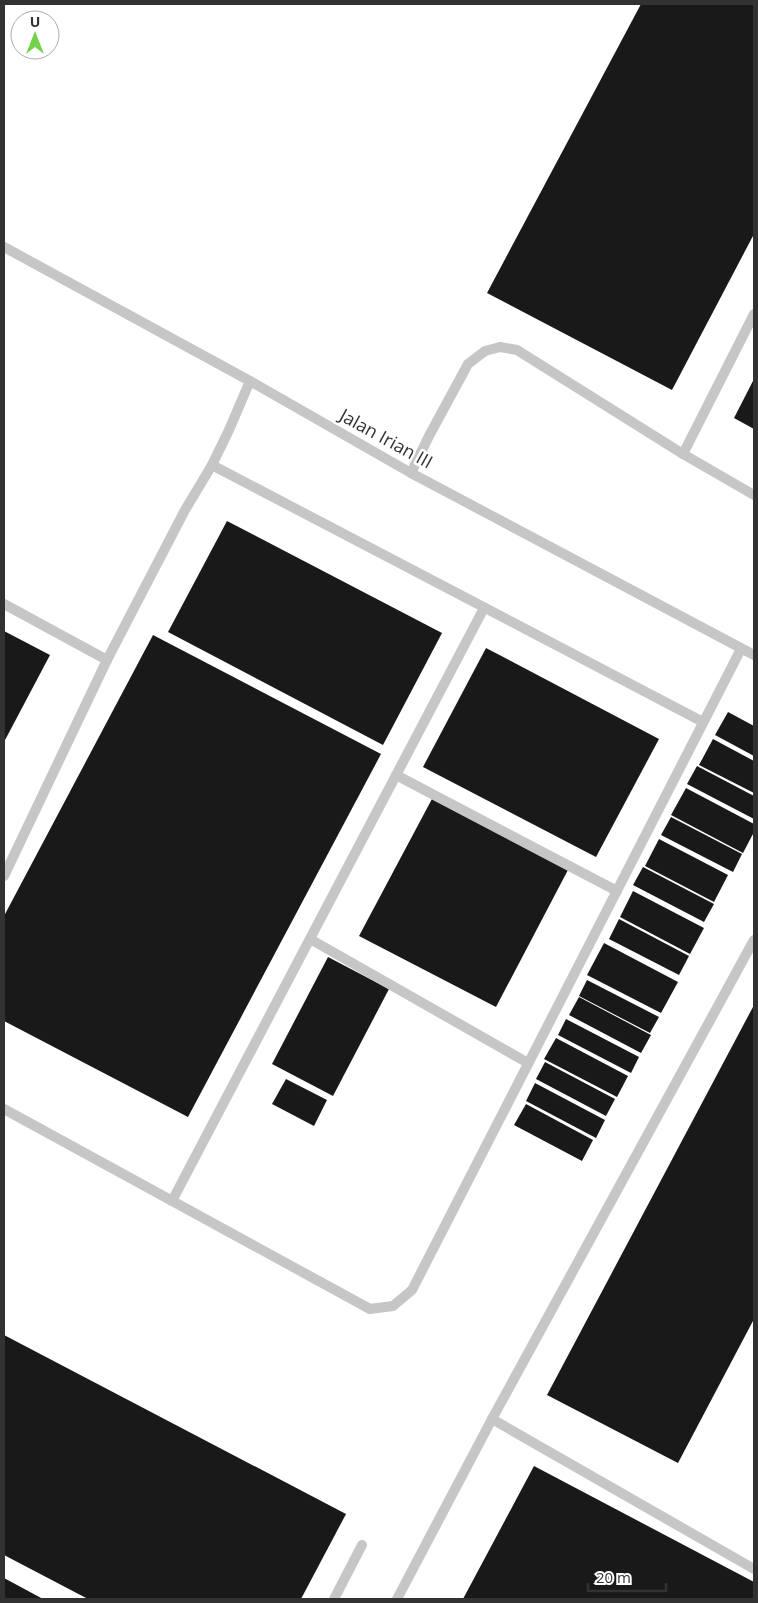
<svg xmlns="http://www.w3.org/2000/svg" width="758" height="1603" font-family="'Open Sans',sans-serif">
  <style>
    .building { fill: #191919 }
    .lines { fill: none; stroke-linecap: round; stroke-linejoin: round }
    .service { stroke: #c6c6c6; stroke-width: 10 }
    .labels { text-anchor: middle; stroke-width: 5; stroke-linejoin: round; paint-order: stroke }
    .street-label { font-size: 18px; fill: #323232; stroke: #fff }
  </style>
  <rect width="100%" height="100%" fill="#fff"/>
  <g class="building">
    <polygon points="641,4 754,4 754,234 672,390 487,293"/>
    <polygon points="754,379 754,429 734,418"/>
    <polygon points="227,521 442,633 383,745 168,632"/>
    <polygon points="4,631 50,655 4,742"/>
    <polygon points="153,635 381,754 188,1117 4,1021 4,916"/>
    <polygon points="486,648 659,739 596,857 423,767"/>
    <polygon points="728,712 754,726 754,756 715,735"/>
    <polygon points="713,739 754,761 754,793 699,765"/>
    <polygon points="697,766 754,796 754,819 687,784"/>
    <polygon points="686,788 754,824 754,832 743,853 671,815"/>
    <polygon points="433,797 569,868 496,1007 359,936"/>
    <polygon points="671,817 742,854 733,872 661,835"/>
    <polygon points="659,839 728,875 714,902 645,866"/>
    <polygon points="643,867 714,904 704,922 633,885"/>
    <polygon points="633,891 704,928 690,954 620,917"/>
    <polygon points="619,919 689,956 679,975 609,939"/>
    <polygon points="604,943 678,982 661,1013 587,975"/>
    <polygon points="328,957 389,989 333,1096 272,1064"/>
    <polygon points="587,980 659,1017 650,1033 579,996"/>
    <polygon points="579,997 651,1035 641,1053 569,1015"/>
    <polygon points="754,1005 754,1319 678,1463 547,1395"/>
    <polygon points="566,1019 639,1057 631,1073 558,1035"/>
    <polygon points="556,1038 628,1076 617,1097 544,1059"/>
    <polygon points="545,1062 615,1099 606,1116 536,1079"/>
    <polygon points="286,1079 327,1100 314,1126 272,1104"/>
    <polygon points="535,1083 605,1120 596,1138 526,1101"/>
    <polygon points="526,1104 593,1140 582,1161 514,1125"/>
    <polygon points="4,1335 346,1514 301,1599 88,1599 4,1555"/>
    <polygon points="534,1466 754,1582 753,1599 463,1599"/>
    <polygon points="4,1578 43,1599 4,1599"/>
  </g>
  <g class="lines">
    <g class="service">
      <polyline points="4,247 250,381 411,473 754,655"/>
      <polyline points="683,454 754,314"/>
      <polyline points="212,465 229,430 250,381"/>
      <polyline points="411,473 429,436 468,364 485,351 500,347 517,350 683,454 754,495"/>
      <polyline points="4,604 107,660"/>
      <polyline points="396,775 617,891"/>
      <polyline points="4,876 107,660 185,510 212,465 703,722"/>
      <polyline points="310,939 528,1063"/>
      <polyline points="4,1109 370,1309 393,1306 412,1290 741,649"/>
      <polyline points="172,1201 484,608"/>
      <polyline points="492,1419 754,1569"/>
      <polyline points="334,1599 362,1545"/>
      <polyline points="397,1599 492,1419 754,940"/>
    </g>
  </g>
  <g class="labels">
    <g class="street-label">
      <text transform="translate(386 439) rotate(29)" y="6">Jalan Irian III</text>
    </g>
  </g>
  <rect width="758" height="1603" fill="none" stroke="#323232" stroke-width="10"/>
  <g transform="translate(35 35)"><circle r="24" fill="#ffffff" stroke="#adadad"/>
  <path d="M0-4L9 19L0 12L-9 19Z" fill="#74d14b"/>
  <text y="-8" font-size="14" font-weight="bold" text-anchor="middle" fill="#323232">U</text>
  </g>
  <path d="M588 1583v8h78v-8" fill="none" stroke="#323232" stroke-width="2.5"/>
  <text x="596" y="1583" font-size="15" fill="#323232" stroke="#ffffff" stroke-width="4" paint-order="stroke">20 m</text>
</svg>
